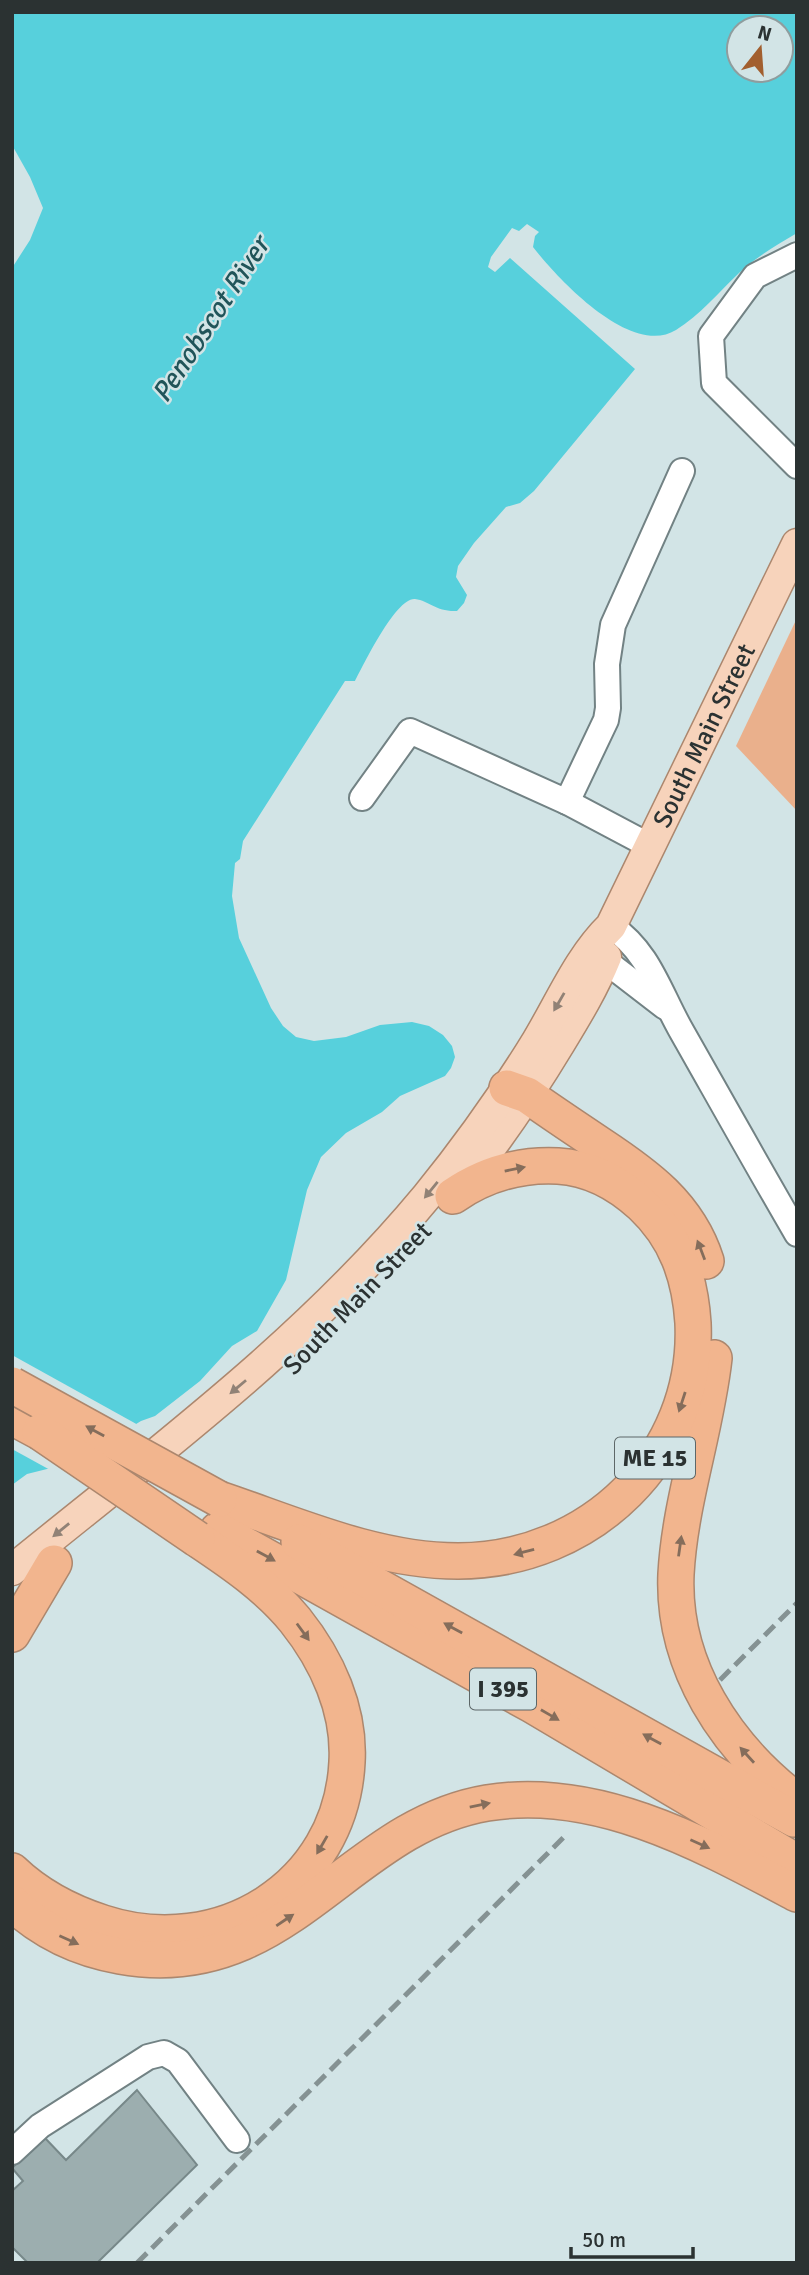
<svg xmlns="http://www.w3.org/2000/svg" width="809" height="2275" font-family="Signika,sans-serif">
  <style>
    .green { fill: #eab08c }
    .water { fill: #57d0dc; fill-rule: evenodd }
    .pier { fill: #d2e4e6 }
    .building { fill: #9caeaf; stroke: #778889; stroke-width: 2 }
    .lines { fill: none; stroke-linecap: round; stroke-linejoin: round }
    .minor-casing { stroke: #728284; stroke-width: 28 }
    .major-casing { stroke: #ac876e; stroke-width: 33 }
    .highway-casing { stroke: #ac876e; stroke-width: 38 }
    .minor { stroke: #fff; stroke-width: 24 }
    .major { stroke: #f7d3bb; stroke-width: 30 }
    .highway { stroke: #f2b58e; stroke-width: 35 }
    .rail { stroke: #859293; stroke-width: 5; stroke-dasharray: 14 7; stroke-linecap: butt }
    .highway-bridge-casing { stroke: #ac876e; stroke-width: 38; stroke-linecap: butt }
    .highway-bridge { stroke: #f2b58e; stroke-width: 35 }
    .oneway { fill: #918276 }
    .oneway2 { fill: #856d5b }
    .labels { text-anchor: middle; stroke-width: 5; stroke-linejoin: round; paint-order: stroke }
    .shield { fill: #d2e4e6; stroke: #5d6768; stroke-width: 2 }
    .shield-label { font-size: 24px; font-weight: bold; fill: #2b3232 }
    .street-label { font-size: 26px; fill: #2b3232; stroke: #d2e4e6 }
    .water-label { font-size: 28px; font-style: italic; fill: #205459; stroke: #d2e4e6 }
  </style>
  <rect width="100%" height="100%" fill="#d2e4e6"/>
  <polygon class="green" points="797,618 797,811 736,746"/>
  <path class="water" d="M12,12H797V233C777,245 756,257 739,273C719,292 700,315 676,330C631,358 557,278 533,247L535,236L539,232L527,224L519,231L512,228L491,257L488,267L495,272L510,258L635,369L534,491L520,503L506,507L474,543L458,566L456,577L467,595L464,603L457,611C436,612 430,601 415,599C396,597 363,666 355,681H345L243,841L240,859L235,863L232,896L239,938L271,1008L283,1026L296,1037L314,1041L346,1037L380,1025L412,1022L429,1026L443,1035L452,1046L455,1057L451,1068L445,1076L400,1096L382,1112L346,1133L321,1157L307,1190L286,1280L257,1331L232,1346L200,1381L155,1416L141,1421L92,1451L51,1468L27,1474L12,1485V268L30,240L43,208L30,177L12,145ZM739,28H781V70H739Z"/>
  <polygon class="pier" points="12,1355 140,1426 93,1454 52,1471 12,1449"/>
  <polygon class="building" points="137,2090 197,2165 97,2263 28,2263 12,2247 12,2191 23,2181 12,2168 44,2137 66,2160"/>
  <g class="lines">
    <g class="minor-casing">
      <g id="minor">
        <polyline points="797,255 755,276 711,336 714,383 797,466"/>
        <polyline points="362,798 410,731 567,802 650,846"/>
        <polyline points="567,802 606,720 608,708 607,664 613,625 682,471"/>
        <path d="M611,926C650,953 659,992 682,1032C720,1099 758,1167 797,1234"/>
        <polyline points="591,950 665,1007"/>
        <polyline points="12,2152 40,2126 148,2057 164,2053 178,2061 237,2140"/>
      </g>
    </g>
    <g class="major-casing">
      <g id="major">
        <path d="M454,1195C493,1147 528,1096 560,1043C577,1015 594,987 606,957"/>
        <path id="s1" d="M12,1570C157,1452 307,1341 427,1196C467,1147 504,1095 537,1041C560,1003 579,957 611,926L797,544"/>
      </g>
    </g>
    <g class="highway-casing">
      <g id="highway">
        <path d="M507,1088L527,1095C551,1112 575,1128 599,1144C646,1175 688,1205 706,1261"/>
        <path d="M714,1358C706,1431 680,1501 676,1574C672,1666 726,1747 797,1801"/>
        <polyline points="12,1417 40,1432"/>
        <path d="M219,1499C296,1525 376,1561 458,1561C590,1561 699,1456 693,1323C690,1276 676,1237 642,1205C618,1183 591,1168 558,1166C520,1164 485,1174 453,1196"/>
        <polyline points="218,1530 532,1705 797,1862"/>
        <polyline points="299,1542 794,1819"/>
        <polyline points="12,1634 54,1563"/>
        <path d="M12,1871C38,1896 69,1912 103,1923C219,1961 341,1887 347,1762C350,1710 327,1660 295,1620C268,1587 233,1563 197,1539"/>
        <path d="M12,1903C42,1931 80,1949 120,1956C287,1986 345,1827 487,1803C597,1785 703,1844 797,1894"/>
      </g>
    </g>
    <use href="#minor" class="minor"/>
    <use href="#major" class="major"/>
    <use href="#highway" class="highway"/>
    <g class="rail">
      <polyline points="720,1680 797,1603"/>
      <polyline points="137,2263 568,1833"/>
    </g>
    <g class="highway-bridge-casing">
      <g id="highway-bridge">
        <polyline points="12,1385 219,1499"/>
        <polyline points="40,1432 197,1539"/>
      </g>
    </g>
    <use href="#highway-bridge" class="highway-bridge"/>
  </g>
  <defs><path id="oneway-solid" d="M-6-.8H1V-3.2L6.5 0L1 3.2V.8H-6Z" transform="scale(1.75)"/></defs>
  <g class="oneway">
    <use href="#oneway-solid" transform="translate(559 1002) rotate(120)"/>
    <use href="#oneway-solid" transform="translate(431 1190) rotate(129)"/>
    <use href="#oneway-solid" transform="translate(238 1387) rotate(140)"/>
    <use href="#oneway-solid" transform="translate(61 1530) rotate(141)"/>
  </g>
  <g class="oneway2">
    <use href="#oneway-solid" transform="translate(515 1169) rotate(-11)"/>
    <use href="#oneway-solid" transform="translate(701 1250) rotate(-111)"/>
    <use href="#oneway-solid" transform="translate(682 1402) rotate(108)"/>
    <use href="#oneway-solid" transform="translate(95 1431) rotate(-151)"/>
    <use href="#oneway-solid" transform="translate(680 1546) rotate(-82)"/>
    <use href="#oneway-solid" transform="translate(524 1552) rotate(165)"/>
    <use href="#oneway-solid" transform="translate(266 1556) rotate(29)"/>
    <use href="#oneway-solid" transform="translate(453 1628) rotate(-151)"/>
    <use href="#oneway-solid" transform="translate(303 1632) rotate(54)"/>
    <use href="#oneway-solid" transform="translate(550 1715) rotate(30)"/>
    <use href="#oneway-solid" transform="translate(652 1739) rotate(-151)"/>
    <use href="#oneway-solid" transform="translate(747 1755) rotate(-132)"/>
    <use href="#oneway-solid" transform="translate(480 1805) rotate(-12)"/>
    <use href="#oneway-solid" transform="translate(700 1844) rotate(24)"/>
    <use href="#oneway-solid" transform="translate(322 1845) rotate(120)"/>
    <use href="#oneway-solid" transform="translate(285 1920) rotate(-34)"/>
    <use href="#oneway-solid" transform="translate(69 1940) rotate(24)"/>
  </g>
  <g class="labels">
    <g class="shield">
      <rect x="615" y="1437.5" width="80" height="41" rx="5"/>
      <rect x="470" y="1668.5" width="66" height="41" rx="5"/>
    </g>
    <g class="shield-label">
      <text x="655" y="1466">ME 15</text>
      <text x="503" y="1697">I 395</text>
    </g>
    <g class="street-label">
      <text dy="9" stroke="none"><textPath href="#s1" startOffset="1099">South Main Street</textPath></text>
      <text transform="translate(357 1298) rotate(-46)" y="9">South Main Street</text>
    </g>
    <g class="water-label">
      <text transform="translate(210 319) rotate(-57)" y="10">Penobscot River</text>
    </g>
  </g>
  <rect width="809" height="2275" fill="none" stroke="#2b3232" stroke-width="28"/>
  <g transform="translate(760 49) rotate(17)"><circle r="33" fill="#d2e4e6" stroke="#8f9d9e" stroke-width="2"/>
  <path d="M0-5L12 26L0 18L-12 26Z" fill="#a25f2f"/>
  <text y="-10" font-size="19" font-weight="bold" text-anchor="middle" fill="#2b3232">N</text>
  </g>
  <path d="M571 2247v10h122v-10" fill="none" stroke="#2b3232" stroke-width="3.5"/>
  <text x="582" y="2247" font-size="21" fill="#2b3232" stroke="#d2e4e6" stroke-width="5" paint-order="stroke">50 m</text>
</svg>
